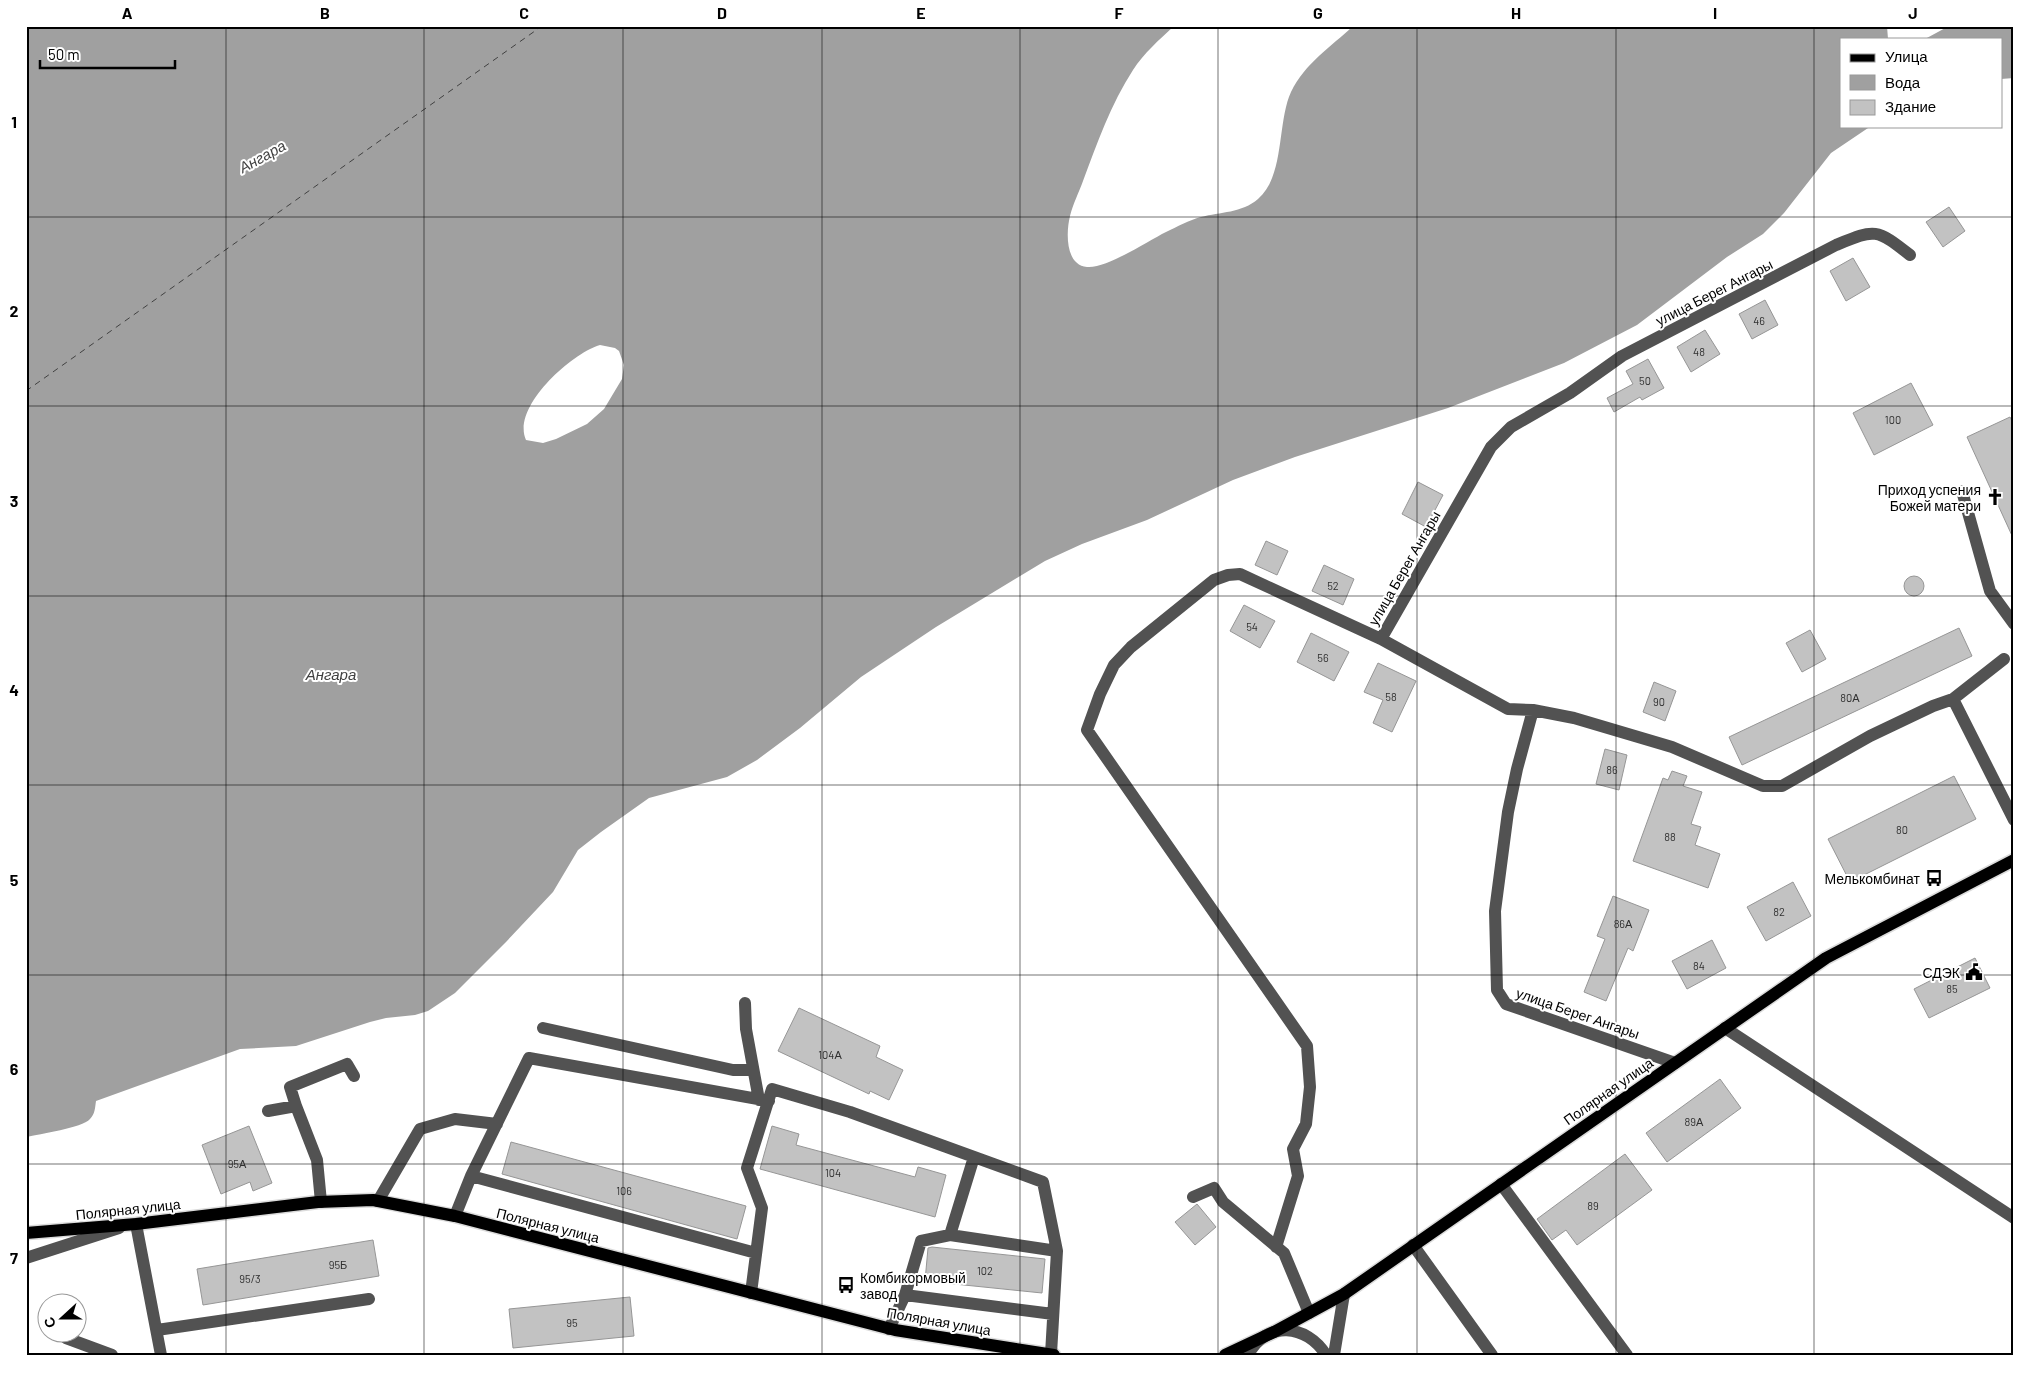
<svg xmlns="http://www.w3.org/2000/svg" width="2040" height="1381" viewBox="0 0 2040 1381" font-family="Barlow,sans-serif">
<style>
.water{fill:#a0a0a0;fill-rule:evenodd}
.lines{fill:none;stroke-linecap:round;stroke-linejoin:round}
.ferry{stroke:#414141;stroke-width:1;stroke-dasharray:6 5;stroke-linecap:butt}
.building{fill:#c2c2c2;stroke:#969696}
.major-casing{stroke:#dbdbdb;stroke-width:15}
.minor{stroke:#525252;stroke-width:12}
.major{stroke:#000;stroke-width:12}
.grid{fill:none;stroke:#000;stroke-width:1;stroke-opacity:0.55}
.labels{text-anchor:middle;dominant-baseline:central;stroke-width:4;stroke-linejoin:round;paint-order:stroke}
.number-label{font-size:11px;fill:#303030}
.street-label{font-size:14px;fill:#000;stroke:#fff}
.poi-label{font-size:14px;fill:#000;stroke:#fff;text-anchor:end}
.water-label{font-size:15px;font-style:italic;fill:#414141;stroke:#fff}
.neatline{fill:none;stroke:#000;stroke-width:2}
.grid-label{font-size:16px;text-anchor:middle;font-weight:bold;fill:#000}
</style>
<rect width="100%" height="100%" fill="#fff"/>
<path class="water" d="M26,26H1174C1159,40 1144,53 1133,70C1111,104 1097,143 1083,181C1079,192 1073,204 1070,216C1066,232 1065,265 1087,267C1106,269 1148,241 1166,232C1177,227 1189,220 1201,217C1220,212 1242,213 1258,199C1285,176 1277,122 1291,92C1305,63 1331,47 1353,26H1887L1888,39H1841V126H1871L1831,153L1784,213L1763,234L1727,257L1637,325L1564,363L1448,408L1295,457L1233,480L1147,520L1082,544L1045,561L936,627L861,677L800,728L757,760L727,777L649,798L601,832L578,850L553,892L506,942L455,993L428,1011L415,1015L386,1018L370,1022L296,1046L240,1049L96,1101C95,1108 95,1114 90,1119C82,1128 40,1134 26,1137ZM600,345L615,348L619,351L624,365L622,379L604,409L587,424L556,439L543,443L526,440C511,407 572,353 600,345Z
M1949,26H2014V78L2001,79V39H1925Z"/>
<g class="lines">
<path class="ferry" d="M26,391L542,26"/>
</g>
<path class="building" d="M1949,207L1965,231L1943,247L1926,222Z
M1853,258L1870,287L1846,301L1830,271Z
M1765,300L1778,325L1752,339L1739,314Z
M1705,330L1720,354L1691,372L1677,347Z
M1648,359L1664,388L1642,400L1640,397L1614,412L1607,398L1633,384L1626,371Z
M1911,383L1933,425L1874,455L1853,413Z
M2010,417L2014,425V540L1967,437Z
M1418,482L1443,495L1426,527L1402,514Z
M1266,541L1288,551L1277,575L1255,565Z
M1324,565L1354,579L1343,605L1312,591Z
M1904 586a10 10 0 1 1 20 0a10 10 0 1 1-20 0Z
M1244,605L1275,621L1260,648L1230,631Z
M1959,628L1972,656L1742,765L1729,737Z
M1810,630L1826,659L1802,672L1786,643Z
M1311,633L1349,652L1334,681L1297,662Z
M1378,663L1416,681L1392,732L1373,723L1383,700L1364,692Z
M1654,682L1676,691L1665,721L1643,712Z
M1605,749L1627,755L1619,790L1596,784Z
M1672,771L1687,776L1683,786L1702,792L1691,824L1701,827L1695,845L1720,854L1708,888L1633,861L1663,778L1668,780Z
M1954,776L1976,819L1850,882L1828,839Z
M1793,882L1811,916L1766,941L1747,907Z
M1613,896L1649,910L1633,951L1628,948L1606,1001L1584,992L1605,939L1597,936Z
M1712,940L1726,968L1687,989L1672,961Z
M1975,958L1990,988L1929,1018L1914,989Z
M799,1008L880,1046L876,1057L903,1070L889,1100L870,1091L869,1094L778,1051Z
M1720,1079L1741,1108L1667,1162L1646,1133Z
M249,1126L272,1183L253,1191L250,1182L221,1194L202,1145Z
M772,1126L799,1134L796,1145L915,1177L918,1167L946,1175L935,1217L760,1169Z
M511,1142L746,1206L737,1239L502,1174Z
M1625,1154L1652,1190L1577,1245L1566,1230L1552,1240L1537,1219Z
M1197,1204L1216,1227L1195,1245L1175,1222Z
M373,1240L379,1276L203,1305L197,1269Z
M932,1247L1045,1259L1042,1293L925,1281L928,1248Z
M630,1297L634,1336L513,1348L509,1309Z"/>
<g class="lines">
<g class="major-casing">
<path id="major" d="M26,1233L136,1224L318,1202L373,1200L455,1216L895,1330L1054,1355
M1225,1355L1274,1332L1344,1294L1826,958L2014,860"/>
</g>
<path class="minor" d="M1962,491L1990,591L2014,624
M2004,659L1953,699L2014,820
M1533,710L1574,718L1672,747L1763,786H1782L1870,736L1933,706L1953,699
M745,1003L746,1029L759,1100
M543,1028L733,1070H753
M1725,1028L2014,1218
M1675,1063L1506,1004L1497,990L1495,911L1508,812L1517,769L1533,710L1508,709L1381,639L1491,447L1511,427L1570,393L1622,356L1836,245C1875,229 1876,228 1910,255
M296,1106L290,1087L347,1064L354,1076
M268,1111L296,1106L317,1160L321,1202
M471,1176L756,1253
M1501,1184L1627,1355
M1193,1197L1214,1188L1223,1202L1284,1253L1309,1313
M378,1201L420,1129L455,1119L497,1124
M455,1216L471,1176L529,1058L769,1101
M136,1224L161,1355
M950,1235L1057,1251
M1413,1245L1492,1355
M1276,1247L1298,1176L1293,1149L1306,1124L1310,1087L1307,1046L1087,730L1100,694L1114,665L1131,647L1214,580L1228,575L1240,574L1381,639
M26,1258L119,1228
M751,1293L762,1208L747,1168L772,1089L850,1112L1043,1182L1057,1251L1051,1354
M905,1295L921,1241L950,1235L974,1157
M889,1329L905,1295L1053,1314
M157,1330L369,1299
M66,1338L112,1355
M1248,1355C1266,1320 1307,1324 1326,1355
M1334,1355L1344,1294"/>
<use href="#major" class="major"/>
</g>
<path class="grid" d="M226,26V1355M424,26V1355M623,26V1355M822,26V1355M1020,26V1355M1218,26V1355M1417,26V1355M1616,26V1355M1814,26V1355M26,217H2014M26,406H2014M26,596H2014M26,785H2014M26,975H2014M26,1164H2014"/>
<defs>
<g id="church-bare" transform="scale(1.35)"><path d="M-1.2-6h2.4v3.5h3.3v2.4h-3.3V6h-2.4V-.1h-3.3v-2.4h3.3Z" fill="#000" stroke="#fff" stroke-width="2.5" paint-order="stroke"/></g>
<g id="bus-bare" transform="scale(1.35)"><path d="M-5-6H5V4H4V6H2V4H-2V6H-4V4H-5ZM-3.5-4V0h7V-4ZM-3.5 1.2v1.5H-2V1.2ZM2 1.2v1.5H3.5V1.2Z" fill="#000" stroke="#fff" stroke-width="2.5" paint-order="stroke"/></g>
<g id="civic-bare" transform="scale(1.35)"><path d="M-.6-6.5H3V-4.5H.6V-3L4-1V1h2V6H-6V1h2V-1L-.6-3ZM-1.2 2.5V6h2.4V2.5Z" fill="#000" stroke="#fff" stroke-width="2.5" paint-order="stroke"/></g>
</defs>
<g fill-rule="evenodd">
<use href="#church-bare" x="1995" y="497"/>
<use href="#bus-bare" x="1934" y="878"/>
<use href="#civic-bare" x="1974" y="972"/>
<use href="#bus-bare" x="846" y="1285"/>
</g>
<g class="labels">
<g class="number-label">
<text x="1759" y="320">46</text>
<text x="1699" y="351">48</text>
<text x="1645" y="380">50</text>
<text x="1893" y="419">100</text>
<text x="1333" y="585">52</text>
<text x="1252" y="626">54</text>
<text x="1323" y="657">56</text>
<text x="1391" y="696">58</text>
<text x="1850" y="697">80А</text>
<text x="1659" y="701">90</text>
<text x="1612" y="769">86</text>
<text x="1902" y="829">80</text>
<text x="1670" y="836">88</text>
<text x="1779" y="911">82</text>
<text x="1623" y="923">86А</text>
<text x="1699" y="965">84</text>
<text x="1952" y="988">85</text>
<text x="830" y="1054">104А</text>
<text x="1694" y="1121">89А</text>
<text x="237" y="1163">95А</text>
<text x="833" y="1172">104</text>
<text x="624" y="1190">106</text>
<text x="1593" y="1205">89</text>
<text x="338" y="1264">95Б</text>
<text x="985" y="1270">102</text>
<text x="250" y="1278">95/3</text>
<text x="572" y="1322">95</text>
</g>
<g class="street-label">
<text transform="translate(1714 292) rotate(-27)">улица Берег Ангары</text>
<text transform="translate(1404 568) rotate(-60)">улица Берег Ангары</text>
<text transform="translate(1578 1013) rotate(19)">улица Берег Ангары</text>
<text transform="translate(1608 1091) rotate(-35)">Полярная улица</text>
<text transform="translate(128 1209) rotate(-6)">Полярная улица</text>
<text transform="translate(548 1225) rotate(14)">Полярная улица</text>
<text transform="translate(939 1321) rotate(10)">Полярная улица</text>
</g>
<g class="poi-label">
<text x="1981" y="489">Приход успения<tspan x="1981" dy="16">Божей матери</tspan></text>
<text x="1920" y="878">Мелькомбинат</text>
<text x="1960" y="972">СДЭК</text>
<text x="860" y="1277" text-anchor="start">Комбикормовый<tspan x="860" dy="16">завод</tspan></text>
</g>
<g class="water-label">
<text transform="translate(262 156) rotate(-29)">Ангара</text>
<text x="331" y="674">Ангара</text>
</g>
</g>
<rect width="2040" height="1381" fill="none" stroke="#ffffff" stroke-width="55"/>
<rect x="1840" y="38" width="162" height="90" fill="#ffffff" stroke="#999999"/>
<rect x="1850" y="54" width="25" height="8" fill="#000000" stroke="#999999"/>
<text x="1885" y="62" font-size="15" fill="#000000">Улица</text>
<rect x="1850" y="75" width="25" height="15" fill="#a0a0a0" stroke="#999999"/>
<text x="1885" y="88" font-size="15" fill="#000000">Вода</text>
<rect x="1850" y="100" width="25" height="15" fill="#c2c2c2" stroke="#999999"/>
<text x="1885" y="112" font-size="15" fill="#000000">Здание</text>
<g transform="translate(62 1318) rotate(249)"><circle r="24" fill="#ffffff" stroke="#999999"/>
<path d="M0-4L9 19L0 12L-9 19Z" fill="#000000"/>
<text y="-8" font-size="14" font-weight="bold" text-anchor="middle" fill="#000000">С</text>
</g>
<path d="M40 60v8h135v-8" fill="none" stroke="#000000" stroke-width="2.5"/>
<text x="48" y="60" font-size="15" fill="#000000" stroke="#ffffff" stroke-width="4" paint-order="stroke">50 m</text>
<rect x="28" y="28" width="1984" height="1326" class="neatline"/>
<g class="grid-label">
<text x="127" y="19">A</text>
<text x="325" y="19">B</text>
<text x="524" y="19">C</text>
<text x="722" y="19">D</text>
<text x="921" y="19">E</text>
<text x="1119" y="19">F</text>
<text x="1318" y="19">G</text>
<text x="1516" y="19">H</text>
<text x="1715" y="19">I</text>
<text x="1913" y="19">J</text>
<text x="14" y="128">1</text>
<text x="14" y="317">2</text>
<text x="14" y="507">3</text>
<text x="14" y="696">4</text>
<text x="14" y="886">5</text>
<text x="14" y="1075">6</text>
<text x="14" y="1264">7</text>
</g>
</svg>
